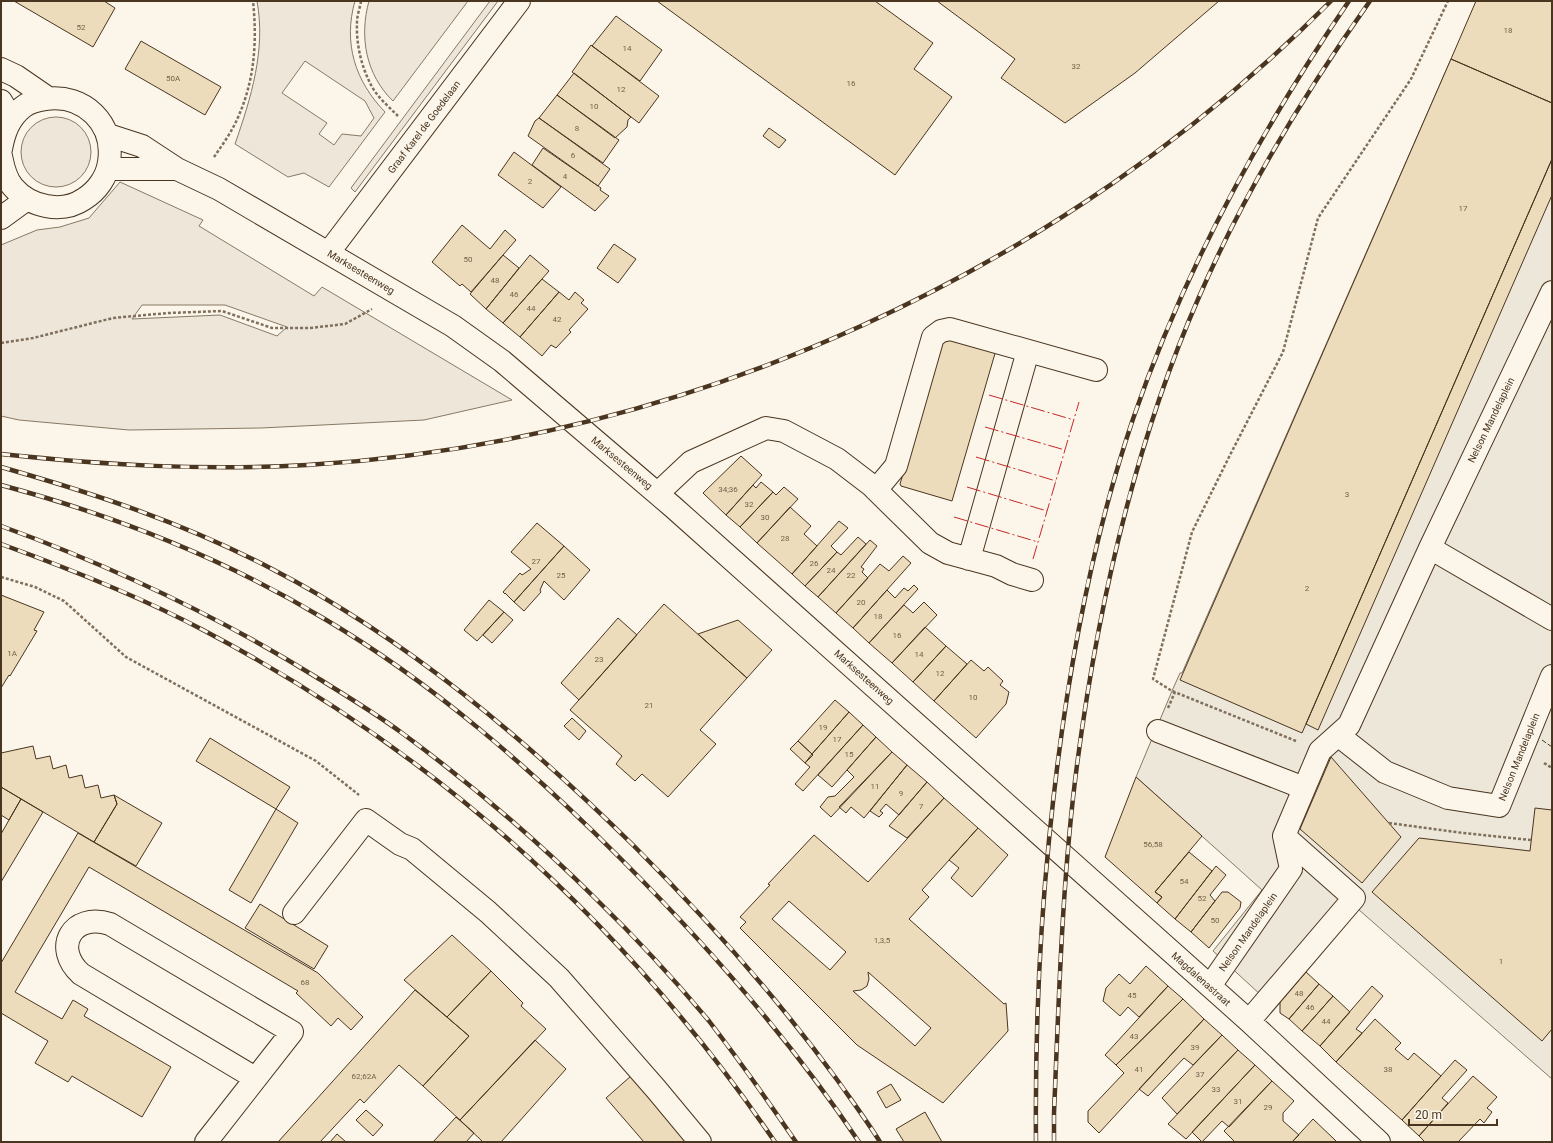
<svg xmlns="http://www.w3.org/2000/svg" width="1553" height="1143" viewBox="0 0 1553 1143" font-family="Roboto,sans-serif">
<style>
.green{fill:#ede6d9;stroke:#887966;fill-rule:evenodd}
.parking{fill:#ede7d9;stroke:#887966}
.building{fill:#ecdcbc;stroke:#4a3520;fill-rule:evenodd}
.lines{fill:none;stroke-linecap:round;stroke-linejoin:round}
.minor-casing{stroke:#4a3520;stroke-width:24}
.path{stroke:#7f6f5c;stroke-width:2.5;stroke-dasharray:3 2;stroke-linecap:butt}
.minor{stroke:#fbf6e9;stroke-width:22}
.rail-casing{stroke:#4a3520;stroke-width:4.5}
.rail{stroke:#fbf6e9;stroke-width:3;stroke-dasharray:9;stroke-linecap:butt}
.fence{stroke:#4a3520;stroke-width:1;stroke-dasharray:5 2;stroke-linecap:butt}
.power{stroke:#c62828;stroke-width:1;stroke-dasharray:14 3 2 3;stroke-linecap:butt}
.labels{text-anchor:middle;dominant-baseline:central;stroke-width:3;stroke-linejoin:round;paint-order:stroke}
.number-label{font-size:8px;fill:#725f47}
.street-label{font-size:10px;fill:#4a3520;stroke:#fbf6e9}
</style>
<rect width="100%" height="100%" fill="#fbf6e9"/>
<path class="green" d="M257,1H355C343,43 355,81 385,112L329,187L304,173L288,177L235,144C251,98 266,50 257,1ZM305,61L365,101L374,118L361,136L342,134L334,145L319,134L327,123L282,93Z
M369,1H468L393,101C366,75 359,37 369,1Z
M490,1H498L355,192L351,188Z
M21 152a35 35 0 1 1 70 0a35 35 0 1 1-70 0Z
M120,182L203,220L199,226L314,296L322,287L512,400L424,420L261,428L129,430L19,420L1,416V245L37,230L60,227L89,218ZM142,305H225L287,327L277,336L220,315L132,319Z"/>
<path class="parking" d="M1552,1V1079L1358,909L1275,1008L1213,951L1262,890L1136,777L1172,691L1180,673H1182L1451,59Z"/>
<path class="building" d="M14,1H104L115,8L93,47Z
M657,1H875L933,43L914,69L952,97L895,175Z
M937,1H1219L1135,73L1065,123L1001,78L1015,59Z
M1476,1H1552V103L1451,59Z
M616,16L662,50L640,81L592,46Z
M141,41L221,87L205,115L125,69Z
M591,45L659,96L639,123L572,72Z
M1451,59L1552,103V159L1302,733L1180,680Z
M574,73L631,117L628,120L627,127L615,138L557,95Z
M557,95L619,140L603,163L539,118Z
M539,118L610,169L598,186L528,136L535,121Z
M769,128L786,140L779,148L763,136Z
M543,148L601,188L600,190L609,196L595,211L532,165Z
M514,152L561,187L543,208L498,175Z
M1552,159V195L1318,730L1306,724Z
M462,225L490,249L505,230L516,240L471,292L462,284L460,286L432,262Z
M614,244L636,259L618,283L597,268Z
M503,255L519,268L486,309L470,294Z
M530,255L549,271L503,323L486,309Z
M542,279L559,292L520,337L503,323Z
M559,292L569,300L575,292L584,300L581,303L588,309L569,330L571,332L556,348L551,345L542,356L520,337Z
M945,335L996,350L952,501L901,486L900,484Z
M741,456L762,475L726,515L703,493Z
M761,482L773,492L740,527L726,515L753,485L756,488Z
M784,487L798,499L757,543L740,527L773,492L776,495Z
M790,507L811,526L804,534L817,546L792,574L757,543Z
M839,521L848,528L831,546L837,552L805,586L792,574Z
M537,523L564,546L514,602L505,593V594L503,592L520,573L522,575L531,569L511,552Z
M858,537L866,544L818,597L805,586L837,552L841,555Z
M870,540L877,546L861,567L864,569L862,572L868,578L836,613L818,597Z
M564,546L590,570L564,600L544,581L540,590L541,592L524,611L514,602Z
M903,556L911,563L853,628L836,613L880,564L889,571Z
M914,585L918,589L869,643L853,628L887,590L895,598L904,588L908,591Z
M1,595L44,612L34,630L37,631L10,676L9,675L1,688Z
M489,600L504,612L477,641L464,630Z
M924,602L937,615L892,663L869,643L904,605L913,613Z
M664,604L747,678L700,730L716,744L668,797L642,774L635,781L616,764L622,756L570,710Z
M504,612L513,620L492,643L483,635Z
M618,618L637,635L579,700L561,683Z
M738,620L772,650L747,678L698,634Z
M925,627L946,646L913,682L892,663Z
M946,646L967,664L934,701L913,682Z
M971,660L984,671L988,667L1003,681L1000,685L1009,692L1006,704L976,738L934,701Z
M835,700L849,712L812,754L798,741Z
M849,712L863,725L803,791L795,784L810,767L805,763L813,755L812,754Z
M572,718L586,731L579,740L564,726Z
M863,725L876,737L832,787L818,775Z
M876,737L892,752L831,817L820,807L828,797L835,796L854,777L847,770Z
M210,738L290,787L276,809L196,761Z
M798,741L812,754L805,763L790,749Z
M33,746L36,759L50,756L53,769L66,765L69,778L82,775L85,788L98,785L101,798L114,795L117,804L94,842L1,787V753Z
M892,752L907,765L864,818L851,807L846,813L839,807Z
M1331,757L1401,837L1362,883L1300,829Z
M907,765L927,782L899,815L886,804L880,811L883,813L879,817L870,811Z
M1136,777L1202,836L1155,892L1162,897L1157,903L1105,857Z
M927,782L944,798L907,838L889,826Z
M1,787L21,799L9,820L1,815Z
M114,795L162,823L136,866L94,842L117,804Z
M944,798L978,828L922,890L929,897L909,919L1004,1004L1006,1003L1008,1031L943,1103L857,1045L740,928L746,922L740,917L770,885L768,884L814,835L868,882ZM789,901L846,952L830,970L772,919ZM868,972L931,1028L915,1046L853,991L861,990L867,986L869,979Z
M21,799L43,812L1,882V834Z
M1535,808L1552,810V1029L1542,1041L1372,892L1419,838L1530,851Z
M276,809L298,823L251,903L229,890Z
M978,828L1008,855L972,897L951,878L959,868L949,860Z
M78,833L318,973L363,1017L351,1030L338,1018L331,1026L296,993L298,991L89,867L15,992L62,1019L73,1000L88,1009L84,1016L171,1067L142,1117L72,1076L68,1082L35,1063L48,1041L1,1013V963Z
M1189,852L1212,871L1175,919L1157,903L1162,897L1155,892Z
M1216,866L1226,875L1210,895L1215,901L1191,932L1175,919Z
M1222,892H1228L1241,902L1240,908L1209,948L1191,932Z
M260,904L328,946L314,969L245,928Z
M452,935L491,971L447,1017L404,980Z
M1146,966L1168,986L1139,1017L1128,1007L1120,1016L1103,1001L1106,988L1119,974L1130,984Z
M491,971L523,1003L521,1006L546,1029L460,1120L423,1086L469,1036L447,1017Z
M1306,972L1319,984L1289,1019L1280,1013V1002Z
M1319,984L1333,996L1302,1031L1289,1019Z
M1168,986L1183,999L1116,1065L1105,1055Z
M1372,986L1383,996L1356,1029L1362,1033L1336,1062L1320,1046Z
M415,990L469,1036L423,1086L399,1065L364,1103L360,1099L320,1142H278Z
M1333,996L1350,1012L1320,1046L1302,1031Z
M1183,999L1204,1019L1099,1133L1088,1122V1111L1124,1073L1116,1065Z
M1204,1019L1222,1035L1193,1065L1184,1058L1148,1096L1139,1089Z
M1375,1019L1401,1043L1395,1049L1408,1060L1414,1053L1441,1076L1402,1120L1336,1062Z
M1222,1035L1238,1050L1177,1114L1162,1098Z
M535,1040L566,1069L501,1142H483L460,1120Z
M1238,1050L1255,1065L1186,1139L1168,1124Z
M1455,1060L1467,1070L1442,1098L1448,1103L1419,1136L1402,1120Z
M1255,1065L1272,1081L1229,1127L1222,1121L1202,1142L1192,1132Z
M631,1076L688,1142H644L606,1098Z
M1473,1076L1497,1097L1487,1108L1492,1112L1484,1123L1480,1119L1458,1142H1425L1419,1136Z
M1272,1081L1294,1101L1283,1113V1121L1299,1135L1292,1142H1235L1224,1131Z
M891,1084L901,1100L886,1108L877,1092Z
M366,1110L383,1125L373,1136L356,1120Z
M925,1112L942,1142H904L896,1129Z
M456,1117L474,1133L466,1142H433Z
M1313,1119L1335,1140L1337,1142H1292Z
M337,1134L346,1142H330Z"/>
<g class="lines">
<g class="minor-casing">
<path id="minor" d="M1,69L16,76L48,98
M1,101L12,119
M108,135L142,146L177,169L219,189L453,326L502,361L673,507L1249,1021L1379,1142
M1,149C4,133 9,118 23,107C28,103 38,100 45,99C84,93 115,124 109,162C107,177 97,191 84,199C62,214 30,207 13,187C5,178 3,166 1,156
M108,169H177
M1,218L27,199
M329,252L519,1
M876,490L896,466L933,337L941,331L950,329L1096,370
M658,493L691,462L766,428L784,431L837,459L871,485L930,543L948,553L996,566L1012,574L1032,580
M1430,548L1552,619
M969,559L1028,351
M1158,731L1304,788
M1338,735L1385,772L1448,798L1499,806L1552,676
M294,913L366,820L400,844L412,849L488,912L559,978L656,1089L700,1142
M1210,986L1291,869L1284,836L1320,751L1349,725L1430,548L1552,292
M1249,1021L1354,898L1284,836
M206,1142L292,1032L110,924C72,912 52,948 81,974L255,1078"/>
</g>
<path class="path" d="M361,1C360,8 357,15 357,22C356,43 361,65 370,83C376,96 388,106 398,116
M214,157C223,144 233,130 239,115C255,78 257,40 253,1
M1,343L33,338L113,318L168,313L222,311L272,328H310L345,324L372,309
M1,577L35,587L64,601L126,657L316,761L359,795
M1168,708L1175,692
M1296,741L1172,691L1153,679L1192,532L1229,457L1283,352L1318,218L1411,79L1448,1
M1544,763L1552,768
M1389,823L1463,833L1531,840"/>
<use href="#minor" class="minor"/>
<g class="rail-casing">
<path id="rail" d="M1,454C105,465 203,471 307,465C689,442 1061,272 1331,1
M1,467C96,494 184,523 272,569C407,639 525,739 633,845C707,919 776,996 838,1081C852,1101 867,1121 880,1142
M1,485C113,515 223,558 323,618C433,683 530,768 620,858C707,945 790,1039 859,1142
M1,526C111,566 216,615 316,677C345,695 375,713 402,733C471,784 536,839 597,900C636,938 674,979 709,1021C739,1060 768,1101 796,1142
M1,544C70,569 139,596 203,630C437,753 626,924 775,1142
M1036,1142C1035,1041 1039,940 1049,840C1063,697 1087,555 1133,419C1184,270 1260,131 1349,1
M1054,1142V1113C1059,997 1062,880 1077,765C1098,605 1134,445 1199,297C1244,193 1304,94 1370,1"/>
</g>
<use href="#rail" class="rail"/>
<path class="fence" d="M1542,740L1552,747"/>
<path class="power" d="M989,395L1074,420
M985,427L1065,450
M976,457L1056,481
M967,487L1047,511
M954,517L1038,542
M1033,559L1079,402"/>
</g>
<g class="labels">
<g class="number-label">
<text x="81" y="27">52</text>
<text x="1508" y="30">18</text>
<text x="627" y="48">14</text>
<text x="1076" y="66">32</text>
<text x="173" y="78">50A</text>
<text x="851" y="83">16</text>
<text x="621" y="89">12</text>
<text x="594" y="106">10</text>
<text x="577" y="128">8</text>
<text x="573" y="155">6</text>
<text x="565" y="176">4</text>
<text x="530" y="181">2</text>
<text x="1463" y="208">17</text>
<text x="468" y="259">50</text>
<text x="495" y="280">48</text>
<text x="514" y="294">46</text>
<text x="531" y="308">44</text>
<text x="557" y="319">42</text>
<text x="728" y="489">34;36</text>
<text x="1347" y="494">3</text>
<text x="749" y="504">32</text>
<text x="765" y="517">30</text>
<text x="785" y="538">28</text>
<text x="536" y="561">27</text>
<text x="814" y="563">26</text>
<text x="831" y="570">24</text>
<text x="561" y="575">25</text>
<text x="851" y="575">22</text>
<text x="1307" y="588">2</text>
<text x="861" y="602">20</text>
<text x="878" y="616">18</text>
<text x="897" y="635">16</text>
<text x="12" y="653">1A</text>
<text x="919" y="654">14</text>
<text x="599" y="659">23</text>
<text x="940" y="673">12</text>
<text x="973" y="697">10</text>
<text x="649" y="705">21</text>
<text x="823" y="727">19</text>
<text x="837" y="739">17</text>
<text x="849" y="754">15</text>
<text x="875" y="786">11</text>
<text x="901" y="793">9</text>
<text x="921" y="806">7</text>
<text x="1153" y="844">56,58</text>
<text x="1184" y="881">54</text>
<text x="1202" y="898">52</text>
<text x="1215" y="920">50</text>
<text x="882" y="940">1,3,5</text>
<text x="1501" y="961">1</text>
<text x="305" y="982">68</text>
<text x="1299" y="993">48</text>
<text x="1132" y="995">45</text>
<text x="1310" y="1007">46</text>
<text x="1326" y="1021">44</text>
<text x="1134" y="1036">43</text>
<text x="1195" y="1047">39</text>
<text x="1139" y="1069">41</text>
<text x="1388" y="1069">38</text>
<text x="1200" y="1074">37</text>
<text x="364" y="1076">62;62A</text>
<text x="1216" y="1089">33</text>
<text x="1238" y="1101">31</text>
<text x="1268" y="1107">29</text>
</g>
<g class="street-label">
<text transform="translate(424 127) rotate(-53)">Graaf Karel de Goedelaan</text>
<text transform="translate(361 272) rotate(31)">Marksesteenweg</text>
<text transform="translate(1491 420) rotate(-64)">Nelson Mandelaplein</text>
<text transform="translate(622 463) rotate(40)">Marksesteenweg</text>
<text transform="translate(864 677) rotate(42)">Marksesteenweg</text>
<text transform="translate(1519 757) rotate(-68)">Nelson Mandelaplein</text>
<text transform="translate(1248 932) rotate(-55)">Nelson Mandelaplein</text>
<text transform="translate(1201 979) rotate(42)">Magdalenastraat</text>
</g>
</g>
<rect width="1553" height="1143" fill="none" stroke="#4a3520" stroke-width="4"/>
<path d="M1409 1119v6h88v-6" fill="none" stroke="#4a3520" stroke-width="2"/>
<text x="1415" y="1119" font-size="12" fill="#4a3520" stroke="#fbf6e9" stroke-width="3" paint-order="stroke">20 m</text>
</svg>
